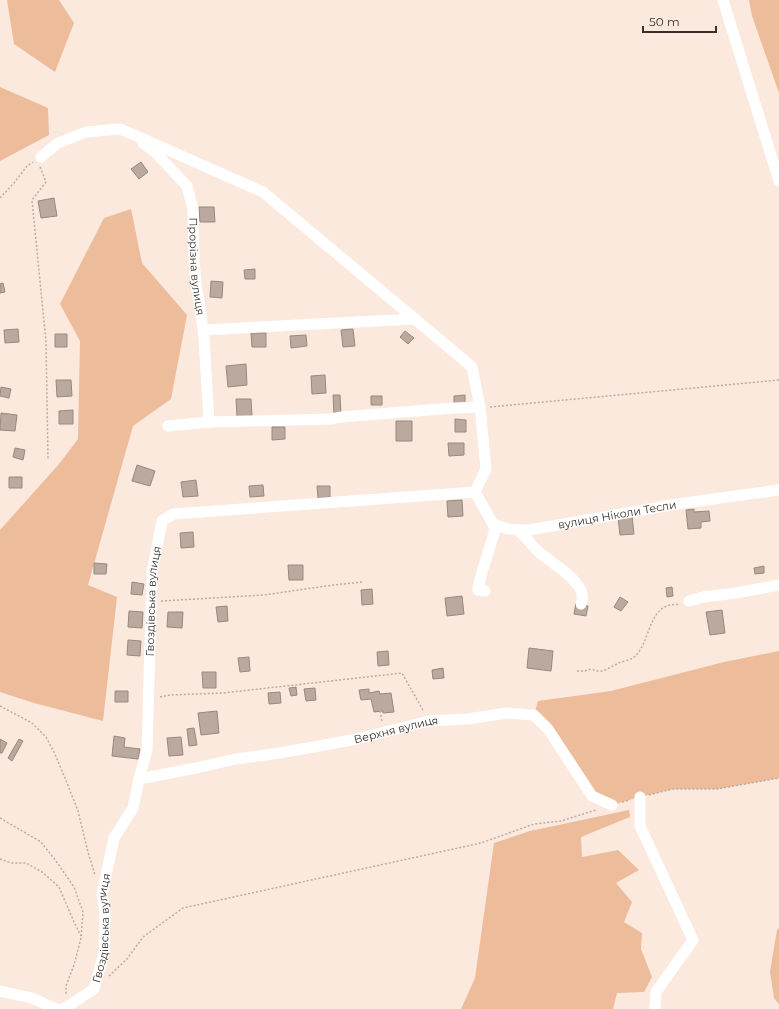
<svg xmlns="http://www.w3.org/2000/svg" width="779" height="1009" viewBox="0 0 779 1009" font-family="Montserrat,sans-serif">
<style>
.green{fill:#edbc9b}
.building{fill:#baa99e;stroke:#98887e}
.lines{fill:none;stroke-linecap:round;stroke-linejoin:round}
.path{stroke:#baaca3;stroke-width:1.5;stroke-dasharray:2 2;stroke-linecap:butt}
.street{stroke:#fff;stroke-width:11}
.labels{text-anchor:middle;dominant-baseline:central;stroke-width:3;stroke-linejoin:round;paint-order:stroke}
.street-label{font-size:11px;fill:#37302c;stroke:#fbe9de}
</style>
<rect width="100%" height="100%" fill="#fbe9de"/>
<path class="green" d="M7,0H59L74,23L55,72L14,44Z
M749,0H779V93L752,16Z
M0,87L48,108L49,135L0,161Z
M131,209L142,263L187,315L171,399L133,426L88,585L117,597L103,721L34,703L0,692V530L59,464L78,439L80,341L60,304L104,218Z
M779,651V778L717,789H673L640,797L612,805L592,796L534,715L538,701L611,691L724,662Z
M629,810L630,817L581,837L582,857L618,850L639,870L616,883L632,902L624,922L642,933L641,949L652,977L644,992L617,993L613,1009H461L475,978L494,843L530,831Z
M779,928V1004L774,998L770,972L777,930Z"/>
<path class="building" d="M141,162L148,172L139,179L131,169Z
M54,198L57,216L41,218L38,201Z
M199,207H214L215,222H200Z
M255,269V279H245L244,270Z
M211,281L223,282L222,298L210,297Z
M3,283L5,292L0,293V284Z
M18,329L19,342L5,343L4,330Z
M353,329L355,346L343,347L341,330Z
M405,331L414,338L408,344L400,337Z
M251,333H266V347H252Z
M55,334H67V347H55Z
M306,335L307,346L291,348L290,336Z
M246,364L247,385L228,387L226,366Z
M325,375L326,393L312,394L311,376Z
M56,380H71L72,396L57,397Z
M1,387L11,389L9,398L0,396Z
M333,395H340L341,415H334Z
M465,395V404L454,405V396Z
M371,396H382V405H371Z
M236,399H251L252,416L237,417Z
M73,410V424H59V411Z
M1,413L17,415L15,431L0,430Z
M455,419L466,420V432H455Z
M396,421H412V441H396Z
M272,427H285V439L272,440Z
M448,443H464V455L449,456Z
M15,448L25,450L23,460L13,457Z
M137,465L155,471L150,486L132,481Z
M9,477H22V488H9Z
M196,480L198,496L183,497L181,482Z
M263,485L264,496L250,497L249,486Z
M317,486H330V497L318,498Z
M462,500L463,516L448,517L447,501Z
M694,509V512L709,511L710,521L701,522V528L688,529L686,510Z
M632,516L634,534L620,535L618,517Z
M193,532L194,547L181,548L180,533Z
M94,563L107,564L106,574H94Z
M288,565H303V580H289Z
M764,566V573L755,574L754,568Z
M132,582L144,584L142,595L131,594Z
M672,587L673,596L667,597L666,588Z
M372,589L373,604L362,605L361,590Z
M462,596L464,614L447,616L445,598Z
M620,597L628,602L621,611L614,607Z
M576,603L588,606L586,616L574,614Z
M227,606L228,621L218,622L216,607Z
M722,610L725,633L710,635L706,612Z
M129,611L143,612L142,628L128,627Z
M168,612H183L182,628L167,627Z
M128,640L141,641L140,656L127,655Z
M529,648L553,651L551,671L527,668Z
M388,651L389,665L378,666L377,652Z
M249,657L250,671L240,672L238,658Z
M443,668L444,678L433,679L432,670Z
M202,672H216V688H203Z
M296,687L297,695L291,696L289,688Z
M315,688L316,700L306,701L304,689Z
M369,689V693L379,691L380,694L391,693L394,712L383,713V711L374,712L371,699L361,700L359,690Z
M115,691H128V702H115Z
M280,692L281,703L269,704L268,693Z
M217,711L219,733L201,735L198,713Z
M194,728L197,745L189,746L187,729Z
M114,736L125,738L124,747L140,749L138,759L112,756Z
M181,737L183,755L169,756L167,738Z
M0,739L7,743L2,753H0Z
M19,739L23,741L12,761L8,758Z"/>
<g class="lines">
<path class="path" d="M40,167L46,182L32,200L46,342L48,459
M0,198L14,183L27,166L33,162
M490,407L779,380
M161,601L264,595L333,585L363,582
M577,671H585L591,669C604,674 605,669 617,664C622,661 629,661 634,657C649,645 648,613 667,606C671,604 675,605 679,604
M160,697L170,695L223,693L402,673L424,712
M0,706L32,723L46,737L54,752L65,778L78,811L88,852L95,875
M380,711L382,722
M649,795L673,789H717L779,778
M622,802L630,800
M0,818L41,842L56,861L74,887L83,912L81,938L74,965L66,986V994
M0,859L11,863H26L42,872L59,887L74,922L81,936
M109,976L127,959L143,937L183,908L481,843L534,824L561,821L596,810"/>
<g class="street">
<path d="M723,0L779,181"/>
<path id="s1" d="M143,143L155,152L187,186L193,209L194,258L196,285L200,308L204,338L209,422"/>
<path d="M41,157L58,143L86,132L120,129L132,134L263,192L415,319"/>
<path d="M168,426L209,422L331,419L341,417L454,408L480,407"/>
<path id="s2" d="M475,492L493,524L508,529L529,530L677,504L779,490"/>
<path d="M518,530C526,537 532,546 540,553C551,562 580,580 582,594C583,597 582,601 581,604"/>
<path d="M485,591L478,590V588L482,572L495,530L493,524"/>
<path d="M689,601L703,597L736,593L779,585"/>
<path id="s3" d="M139,779L196,768L236,759L280,753L357,739L429,721L468,719L506,713L534,715L548,729L592,796L612,805"/>
<path d="M640,797V826L693,940L656,992L655,1009"/>
<path d="M0,991L32,998L56,1009"/>
<path id="s4" d="M61,1009L65,1008L94,989L104,953L105,912L102,894L114,838L133,808L139,779L147,750L152,573L162,521L173,514L475,492L486,469L480,407L472,367L415,319L203,330"/>
</g>
</g>
<g class="labels">
<g class="street-label">
<text stroke="none"><textPath href="#s1" startOffset="143">Прорізна вулиця</textPath></text>
<text stroke="none"><textPath href="#s2" startOffset="163">вулиця Ніколи Тесли</textPath></text>
<text stroke="none"><textPath href="#s4" startOffset="437">Гвоздівська вулиця</textPath></text>
<text stroke="none"><textPath href="#s3" startOffset="262">Верхня вулиця</textPath></text>
<text stroke="none"><textPath href="#s4" startOffset="101">Гвоздівська вулиця</textPath></text>
</g>
</g>
<path d="M643 26v6h73v-6" fill="none" stroke="#37302c" stroke-width="2"/>
<text x="649" y="26" font-size="12" fill="#37302c" stroke="#fbe9de" stroke-width="3" paint-order="stroke">50 m</text>
</svg>
